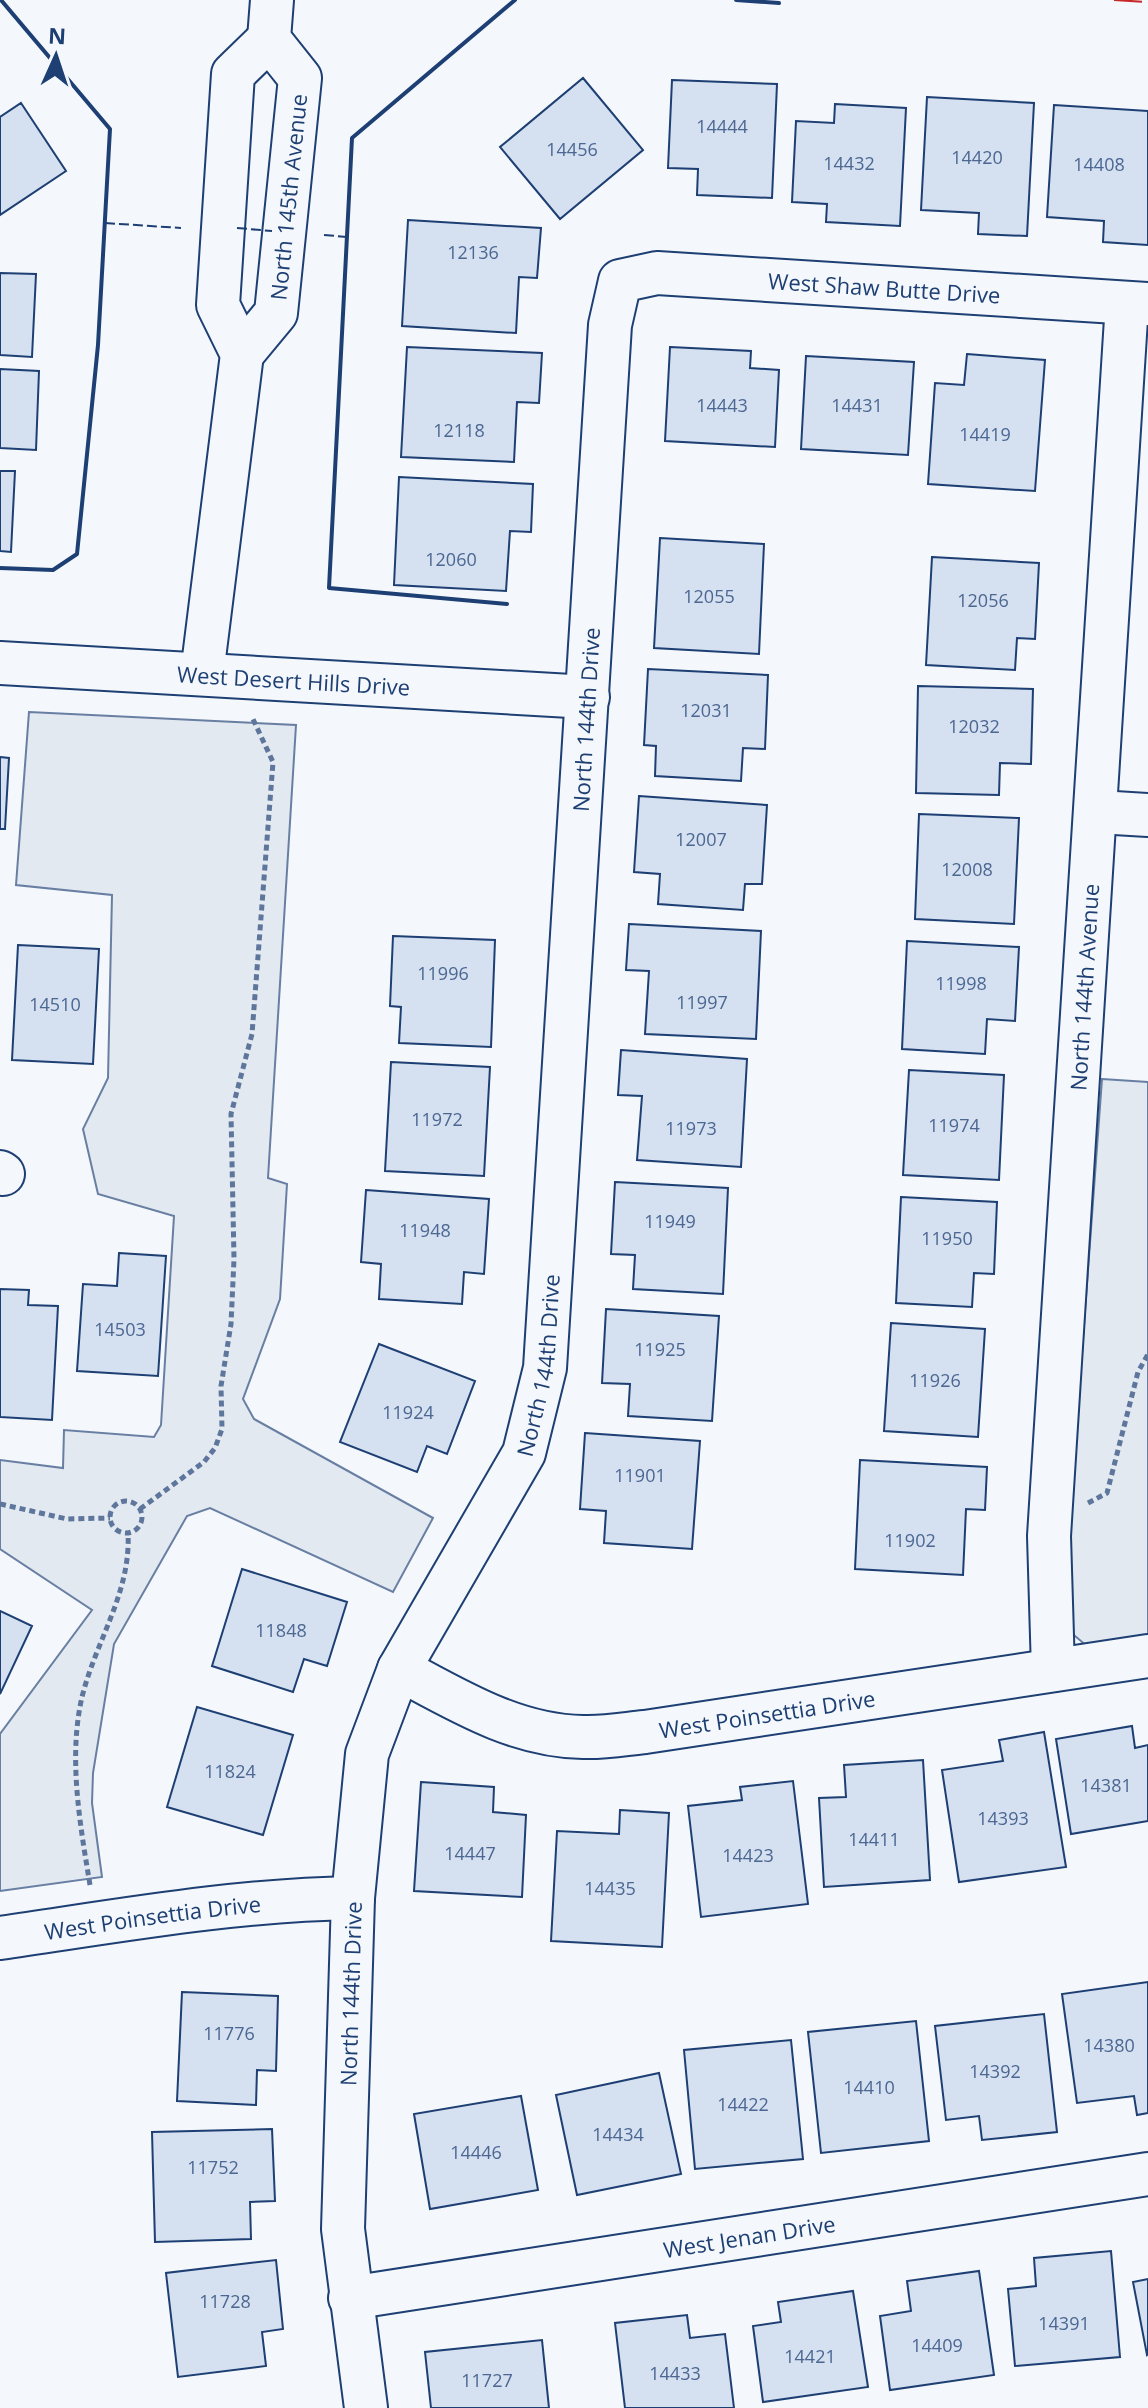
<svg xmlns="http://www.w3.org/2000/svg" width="1148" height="2408" viewBox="0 0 1148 2408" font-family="'Open Sans',sans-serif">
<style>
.green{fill:#e3e9f0;stroke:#687fa3;stroke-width:2}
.building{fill:#d5e0f0;stroke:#1d3f73;stroke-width:2}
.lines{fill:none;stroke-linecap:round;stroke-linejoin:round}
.minor-casing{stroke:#1d3f73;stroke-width:46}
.path{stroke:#5e769c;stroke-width:5;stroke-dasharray:6 4;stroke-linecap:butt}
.minor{stroke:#f4f7fb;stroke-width:42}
.fence{stroke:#1d3f73;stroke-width:2;stroke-dasharray:10 4;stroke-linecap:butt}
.wall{stroke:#1d3f73;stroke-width:4}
.power{stroke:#c62828;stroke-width:2;stroke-dasharray:28 6 4 6;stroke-linecap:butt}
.labels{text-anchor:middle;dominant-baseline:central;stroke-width:6;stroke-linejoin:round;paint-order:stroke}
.number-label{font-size:18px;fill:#4b6792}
.street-label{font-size:22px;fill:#1d3f73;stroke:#f4f7fb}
</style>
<rect width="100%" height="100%" fill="#f4f7fb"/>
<path class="green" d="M29,712L296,725L268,1178L287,1184L280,1299L243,1399L254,1419L433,1518L393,1592L210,1508L187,1516L114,1644L93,1773L92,1803L102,1877L0,1891V1734L92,1610L0,1549V1460L63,1468L64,1430L154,1437L161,1425L174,1216L98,1194L83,1129L108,1078L112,895L16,885Z
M1102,1079L1148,1082V1638L1088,1647L1062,1625Z"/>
<path class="building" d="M583,78L643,150L560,219L500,147Z
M672,80L777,84L772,198L697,195L698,169L668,168Z
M927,97L1034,103L1027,236L978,234L979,213L921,210Z
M21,103L66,171L0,215V117Z
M835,104L906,108L900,226L826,222L827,204L792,202L796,121L834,123Z
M1054,105L1148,111V245L1103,242L1104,221L1047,217Z
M408,220L541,228L537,278L519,277L516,333L402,326Z
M0,273L36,274L32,357L0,355Z
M407,347L542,353L539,403L517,402L514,462L401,457Z
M670,347L751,351L750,368L779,370L775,447L665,441Z
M967,354L1045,360L1035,491L928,484L935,383L964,385Z
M806,356L914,362L908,455L801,449Z
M0,369L39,371L36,450L0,448Z
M0,471H15L11,552L0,551Z
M399,477L533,484L531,532L510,531L506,591L394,585Z
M660,538L764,544L759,654L654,648Z
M932,557L1039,563L1035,639L1017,638L1015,670L926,665Z
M648,669L768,675L765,749L743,748L741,781L655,776L656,746L644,745Z
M918,686L1033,689L1031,764L1000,763L999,795L916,793Z
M0,757L9,758L5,829H0Z
M639,796L767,805L762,884H745L743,910L658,904L660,874L634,872Z
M919,814L1019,818L1014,924L915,919Z
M629,924L761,931L756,1039L645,1034L649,971L626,970Z
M393,936L495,940L491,1047L399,1043L401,1007L390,1006Z
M907,941L1019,947L1015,1021L987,1019L985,1054L902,1049Z
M18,945L99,949L93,1064L12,1060Z
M621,1050L747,1059L741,1167L637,1160L642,1096L618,1095Z
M391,1062L490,1067L484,1176L385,1171Z
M909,1070L1004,1075L999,1180L903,1175Z
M615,1182L728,1188L723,1294L633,1289L635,1255L611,1254Z
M366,1190L489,1199L484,1274L464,1272L462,1304L379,1299L381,1264L361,1262Z
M901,1197L997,1202L994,1274L974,1273L972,1307L896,1303Z
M119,1253L166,1256L158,1376L77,1371L83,1284L117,1286Z
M0,1289L29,1290L28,1305L58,1306L52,1420L0,1417Z
M606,1309L719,1316L712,1421L628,1416L630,1384L602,1383Z
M891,1323L985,1329L978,1437L884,1431Z
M379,1344L475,1381L447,1454L427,1446L417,1472L340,1442Z
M585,1433L700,1441L692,1549L604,1543L606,1511L580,1509Z
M860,1460L987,1467L985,1510L966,1509L963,1575L855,1569Z
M242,1569L347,1602L327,1666L304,1659L293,1692L212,1666Z
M0,1611L32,1626L0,1694Z
M197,1707L293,1735L263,1835L167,1807Z
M1132,1726L1135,1748L1148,1745V1821L1071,1834L1056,1739Z
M1044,1732L1066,1867L959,1882L942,1770L1003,1761L999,1740Z
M923,1760L930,1880L824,1887L819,1798L846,1797L844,1765Z
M793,1781L808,1904L701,1917L688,1806L742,1800L740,1787Z
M421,1782L494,1787L493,1812L526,1815L522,1897L414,1891Z
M620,1810L669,1813L662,1947L551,1941L557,1831L619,1834Z
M1148,1982V2113L1137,2115L1134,2096L1077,2103L1062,1994Z
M182,1992L278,1996L276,2071L257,2070L256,2105L177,2101Z
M1044,2014L1057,2132L982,2140L979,2116L946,2120L935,2026Z
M916,2021L929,2141L821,2153L808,2032Z
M791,2040L803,2159L695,2169L684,2050Z
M659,2073L681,2174L577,2195L556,2095Z
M521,2096L538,2190L430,2209L414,2114Z
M272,2129L275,2201L250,2202L251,2239L155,2242L152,2132Z
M1111,2251L1120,2357L1015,2366L1008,2289L1036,2286L1034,2258Z
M276,2260L283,2329L262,2332L266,2366L178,2377L166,2273Z
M979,2271L994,2375L890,2390L880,2316L911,2311L907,2281Z
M1148,2279V2354L1147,2355L1133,2282Z
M853,2291L868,2387L763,2402L753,2326L781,2322L778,2302Z
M687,2315L690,2338L725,2334L734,2408H625L615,2323Z
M542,2340L549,2408H431L425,2352Z"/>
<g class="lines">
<g class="minor-casing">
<g id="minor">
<path id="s1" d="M242,354L276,313L300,78L269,39L272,0"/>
<path id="s2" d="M0,663L588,697"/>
<path d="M202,674L242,354L218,305L233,74L269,39"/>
<path d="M1098,812L1148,815"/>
<path d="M0,1172L3,1174"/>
<path id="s3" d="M399,1669C457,1700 515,1736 583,1737C604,1738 625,1734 645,1732L1148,1656"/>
<path id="s4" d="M1053,1670L1049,1536L1127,303"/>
<path id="s5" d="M0,1938C118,1921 234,1900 353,1898"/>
<path id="s6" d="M350,2298L1148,2174"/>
<path id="s7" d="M366,2408L343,2229L353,1898L367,1754L399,1669L524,1453L545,1368L610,325L620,281L657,273L1148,304"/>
</g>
</g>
<path class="path" d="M110 1517a16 16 0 1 1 32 0a16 16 0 1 1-32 0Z
M1088,1503L1107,1493L1138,1372L1148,1354
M0,1504L67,1519L110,1518
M140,1509L204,1462L215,1448L222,1429L221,1386L231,1324L234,1259L231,1114L252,1034L273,762L252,717
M90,1885C80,1824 68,1758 82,1697C96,1640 131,1593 128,1533"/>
<use href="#minor" class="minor"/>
<path class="fence" d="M105,223L181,228
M237,228L272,231
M324,235L347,237"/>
<path class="wall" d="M736,0L779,3
M0,568L53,570L77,554L98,345L110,129L1,0
M507,604L329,588L352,138L515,0"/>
<path class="power" d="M1114,0L1148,2"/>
</g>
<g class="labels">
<g class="number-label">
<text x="722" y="126">14444</text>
<text x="572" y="149">14456</text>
<text x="977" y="157">14420</text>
<text x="849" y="163">14432</text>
<text x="1099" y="164">14408</text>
<text x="473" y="252">12136</text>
<text x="722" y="405">14443</text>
<text x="857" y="405">14431</text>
<text x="459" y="430">12118</text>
<text x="985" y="434">14419</text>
<text x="451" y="559">12060</text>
<text x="709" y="596">12055</text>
<text x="983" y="600">12056</text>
<text x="706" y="710">12031</text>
<text x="974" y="726">12032</text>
<text x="701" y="839">12007</text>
<text x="967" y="869">12008</text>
<text x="443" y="973">11996</text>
<text x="961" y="983">11998</text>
<text x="702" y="1002">11997</text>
<text x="55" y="1004">14510</text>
<text x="437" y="1119">11972</text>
<text x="954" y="1125">11974</text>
<text x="691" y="1128">11973</text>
<text x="670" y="1221">11949</text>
<text x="425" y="1230">11948</text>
<text x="947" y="1238">11950</text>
<text x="120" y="1329">14503</text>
<text x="660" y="1349">11925</text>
<text x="935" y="1380">11926</text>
<text x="408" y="1412">11924</text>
<text x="640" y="1475">11901</text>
<text x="910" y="1540">11902</text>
<text x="281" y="1630">11848</text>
<text x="230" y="1771">11824</text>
<text x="1106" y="1785">14381</text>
<text x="1003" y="1818">14393</text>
<text x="874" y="1839">14411</text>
<text x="470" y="1853">14447</text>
<text x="748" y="1855">14423</text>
<text x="610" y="1888">14435</text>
<text x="229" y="2033">11776</text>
<text x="1109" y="2045">14380</text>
<text x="995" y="2071">14392</text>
<text x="869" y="2087">14410</text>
<text x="743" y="2104">14422</text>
<text x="618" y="2134">14434</text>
<text x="476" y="2152">14446</text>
<text x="213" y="2167">11752</text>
<text x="225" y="2301">11728</text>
<text x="1064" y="2323">14391</text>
<text x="937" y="2345">14409</text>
<text x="810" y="2356">14421</text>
<text x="675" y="2373">14433</text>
<text x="487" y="2380">11727</text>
</g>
<g class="street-label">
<text stroke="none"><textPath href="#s1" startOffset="170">North 145th Avenue</textPath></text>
<text stroke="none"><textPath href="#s7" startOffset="2440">West Shaw Butte Drive</textPath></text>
<text stroke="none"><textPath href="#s2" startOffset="294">West Desert Hills Drive</textPath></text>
<text stroke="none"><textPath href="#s7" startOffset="1734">North 144th Drive</textPath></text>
<text stroke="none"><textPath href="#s4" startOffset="684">North 144th Avenue</textPath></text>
<text stroke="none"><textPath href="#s7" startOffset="1086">North 144th Drive</textPath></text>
<text stroke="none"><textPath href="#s3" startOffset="384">West Poinsettia Drive</textPath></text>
<text stroke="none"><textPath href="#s5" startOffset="154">West Poinsettia Drive</textPath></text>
<text stroke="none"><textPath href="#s7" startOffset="416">North 144th Drive</textPath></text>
<text stroke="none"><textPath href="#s6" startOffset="404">West Jenan Drive</textPath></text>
</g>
</g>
<g transform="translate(56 56) rotate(3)" stroke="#f4f7fb" stroke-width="6" paint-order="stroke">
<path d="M0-6L14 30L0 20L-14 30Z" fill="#1d3f73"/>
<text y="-12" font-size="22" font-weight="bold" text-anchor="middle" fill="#1d3f73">N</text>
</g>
</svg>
